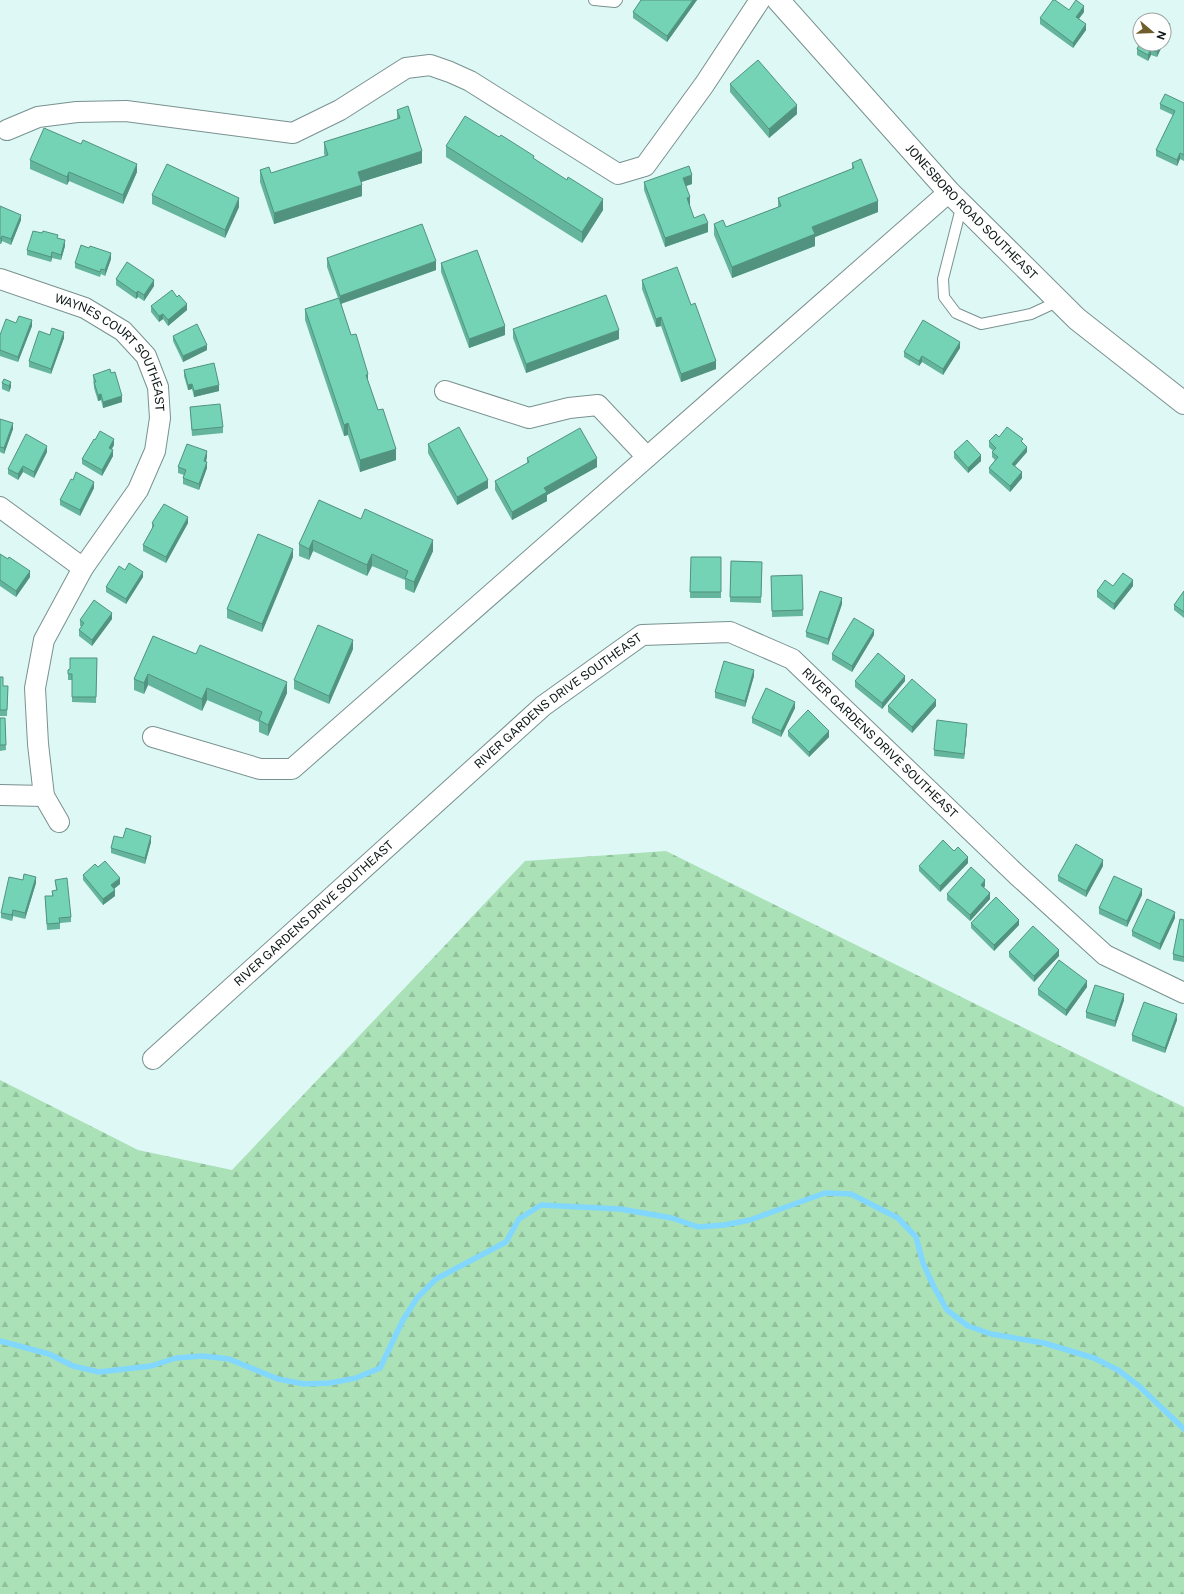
<svg xmlns="http://www.w3.org/2000/svg" width="1184" height="1594" viewBox="0 0 1184 1594" font-family="'Public Sans',sans-serif">
<style>
.forest{fill:url(#forest-firs)}
.lines{fill:none;stroke-linecap:round;stroke-linejoin:round}
.stream{stroke:#82d7ff;stroke-width:5.5}
.service-casing{stroke:#79918f;stroke-width:12}
.minor-casing{stroke:#79918f;stroke-width:22}
.secondary-casing{stroke:#79918f;stroke-width:24}
.service{stroke:#fff;stroke-width:10}
.minor{stroke:#fff;stroke-width:20}
.secondary{stroke:#fff;stroke-width:22}
.wall{fill:#64b59c}
.shaded-wall{fill:#51937f}
.building{fill:#74d2b5;stroke:#51937f}
.labels{text-anchor:middle;dominant-baseline:central;stroke-width:3;stroke-linejoin:round;paint-order:stroke}
.street-label{font-size:12px;fill:#0d1616;stroke:#fff}
</style>
<defs>
<pattern id="forest-firs" width="22" height="20" patternUnits="userSpaceOnUse"><rect width="22" height="20" fill="#aae1b7"/><path d="M5 1l3.5 6h-7zM16 11l3.5 6h-7z" fill="#91c09d"/></pattern>
</defs>
<rect width="100%" height="100%" fill="#def8f6"/>
<path class="forest" d="M666,851L1184,1107V1594H0V1080L138,1150L232,1170L525,861Z"/>
<g class="lines">
<path class="stream" d="M0,1341L49,1354L73,1366L99,1372L151,1366L176,1358L203,1356L229,1359L278,1379L304,1384L330,1383L356,1378L380,1368L403,1320L417,1298L436,1279L506,1242L519,1219L541,1205L620,1209L672,1218L698,1227L724,1225L750,1220L825,1193L851,1194L898,1218L916,1237L923,1263L934,1287L947,1310L968,1326L991,1334L1044,1343L1094,1358L1118,1370L1139,1386L1184,1429"/>
<g class="service-casing">
<path id="service" d="M594,0L615,2L617,0
M962,204L943,279L944,297L956,313L981,324L1031,314L1059,301"/>
</g>
<g class="minor-casing">
<g id="minor">
<path d="M7,130L38,117L77,112L126,111L293,133L340,110L406,68L430,65L450,72L470,81L618,174L645,166L704,85L760,0"/>
<path id="s1" d="M0,279L85,308L123,331L146,356L158,387L160,418L155,451L138,490L83,568L44,640L35,688L38,744L44,796L59,822"/>
<path d="M445,391L529,418L569,408L598,405L647,457"/>
<path d="M0,507L83,568"/>
<path d="M153,737L260,769H292L949,192"/>
<path d="M0,795L44,796"/>
<path id="s2" d="M153,1059L543,706L642,635L730,632L792,659L1017,875L1105,955L1184,993"/>
</g>
</g>
<g class="secondary-casing">
<g id="secondary">
<path id="s3" d="M778,0L949,192L1077,319L1184,403"/>
</g>
</g>
<use href="#service" class="service"/>
<use href="#minor" class="minor"/>
<use href="#secondary" class="secondary"/>
</g>
<path class="wall" d="M641,0H697L667,42L633,18V12Z
M1069,10L1084,12L1079,19L1086,30L1073,48L1040,24V18Z
M1140,44H1163L1157,57L1151,55L1148,61L1137,55V49Z
M730,84L797,114L769,138L730,92Z
M1184,103V161L1180,159L1177,166L1156,156V150L1173,115L1160,109V104Z
M397,110L422,163L361,182L362,196L274,224L260,182V170L271,173L325,156L324,154V142L397,119Z
M446,146L534,159L603,210L582,243L446,157Z
M30,160L137,172L123,204L69,181L67,185L30,169Z
M852,163L878,212L815,237V246L732,278L714,235V224L726,227L778,207V198L852,169Z
M644,182L692,184L686,186L690,206L694,218L708,232L665,247L644,190Z
M152,195L239,207L225,238L152,204Z
M0,206L21,220L11,245L2,241L1,244H0Z
M58,239L65,246L61,260L52,258L51,262L27,255V250Z
M89,248L111,259L105,276L101,274L100,277L75,268V263Z
M327,258L436,270L341,304L351,335L368,381L378,410L396,460L360,472L348,435L344,436L305,320V309L338,298L327,267Z
M441,263L505,335L469,348L441,272Z
M116,279L154,286L144,301L138,297L136,299L116,285Z
M642,280L691,305L716,369L681,382L661,326L656,327L642,289Z
M151,306L187,310L168,326L163,319L159,322L151,312Z
M16,323L32,326L18,362L0,356V335Z
M513,329L619,339L526,373L513,338Z
M50,335L64,338L51,374L29,367V361Z
M173,336L207,350L183,362L173,341Z
M960,348L943,375L922,362L919,366L904,357V352Z
M184,370L219,391L194,397L192,389L188,390L184,376Z
M111,373L122,402L103,408L101,400L98,401L94,388L93,375Z
M4,379L11,387L9,392L2,389V383Z
M190,407L223,427V433L192,436Z
M0,419L13,429L4,454L0,452Z
M999,437L1023,443L1027,452L1015,466L1022,478L1010,492L989,473V468L995,460L992,457V452L993,451L989,447V441Z
M95,440L114,445L112,449L113,456L102,476L82,464V459Z
M428,444L488,488L457,505L428,453Z
M47,452L34,478L23,472L18,480L8,474V469Z
M954,452L981,461L968,473L954,458Z
M207,457L206,462L207,468L199,490L183,484V478L184,475L178,473V467Z
M527,458L597,467L547,495V501L512,520L495,490V481L527,464Z
M73,480L94,488L80,516L60,505V500Z
M319,500L433,551L414,593L405,589V580L372,566L367,576L313,551L309,560L299,556V544Z
M152,523H188L166,563L143,551V545L152,529Z
M0,554L8,559L30,577L16,597L0,586Z
M293,557L262,632L227,618V609Z
M691,557H721V598H690Z
M731,561L762,562L761,603L730,602Z
M125,570L143,577L126,604L106,592V587Z
M802,575L803,616L772,617L771,576Z
M1133,586L1114,610L1097,597V591Z
M1184,591V618L1174,610V605Z
M842,604L828,645L806,637V632Z
M112,619L92,646L79,636V630L82,627L80,626V620Z
M874,635L852,672L832,660V654Z
M153,636L287,693L268,736L259,732V722L207,700L202,711L148,685L144,694L134,690V679Z
M353,649L329,704L294,689V680Z
M97,658L96,703L72,702V680H68V670L70,669Z
M754,676L745,707L715,698V692Z
M0,677L3,686H8L7,716H0Z
M855,681H905L882,709L855,687Z
M888,706H936L912,733L888,712Z
M795,708L781,737L752,723V718Z
M0,718H5L6,750L0,751Z
M967,729L964,759L934,756V750Z
M788,731L829,737L809,757L788,736Z
M123,838L151,842L145,864L111,853V848Z
M954,851L968,863L940,892L919,871V866Z
M1103,866L1086,897L1058,881V876Z
M98,867L120,884L114,889L115,896L103,905L83,880V875Z
M55,880L71,917V922L60,923V929L47,930L45,896H52V891L56,890Z
M36,883L25,919L13,916L12,921L1,918V913Z
M985,886L983,888L990,899L970,921L947,900V894Z
M1142,895L1127,927L1099,914V908Z
M1175,918L1160,950L1132,936V931Z
M1184,920V962L1173,960V954Z
M971,923L1019,925L994,951L971,928Z
M1009,952L1059,956L1034,982L1009,957Z
M1087,987L1066,1016L1038,995V989Z
M1124,1000L1115,1027L1086,1018V1012Z
M1177,1020L1165,1053L1132,1041V1035Z"/>
<path class="shaded-wall" d="M693,0H697L667,42V36Z
M1084,6V12L1076,22V17Z
M1086,24V30L1073,48V43Z
M1170,24V30L1164,42V36Z
M1160,44H1163L1157,57V52Z
M1151,49V55L1148,61V55Z
M797,105V114L769,138V129Z
M422,151V163L358,183V172Z
M1180,153V159L1177,166V160Z
M137,164V172L123,204V195Z
M69,172V181L67,185V177Z
M692,175V184L683,187V178Z
M362,185V196L274,224V213Z
M690,197V206L687,207V198Z
M239,198V207L225,238V230Z
M603,199V210L582,243V232Z
M878,201V212L815,237V246L732,278V267L812,227Z
M21,215V220L11,245V239Z
M708,223V232L665,247V238Z
M2,236V241L1,244V239Z
M65,240V246L61,260V255Z
M52,252V258L51,262V257Z
M111,253V259L105,276V270Z
M436,261V270L340,304V296Z
M154,280V286L144,301V295Z
M138,291V297L136,299V293Z
M187,304V310L168,326V320Z
M163,314V319L159,322V316Z
M661,317V326L656,327V319Z
M32,320V326L18,362V357Z
M505,326V335L469,348V339Z
M619,330V339L526,373V364Z
M64,332V338L51,374V369Z
M960,342V348L943,375V369Z
M207,345V350L183,362V356Z
M922,356V362L919,366V361Z
M716,361V369L681,382V374Z
M368,374V385L366,375Z
M11,382V387L9,392V386Z
M192,384V389L188,390V385Z
M219,385V391L194,397V391Z
M101,394V400L98,401V395Z
M122,396V402L103,408V402Z
M13,423V429L4,454V448Z
M348,423V435L344,436V425Z
M114,439V445L109,453V448Z
M47,446V452L34,478V472Z
M1027,447V452L1012,469V464Z
M396,449V460L360,472V460Z
M113,450V456L102,476V470Z
M207,451V457L204,467V461Z
M981,455V461L968,473V468Z
M597,458V467L547,495V501L512,520V512L544,488Z
M207,462V468L199,490V484Z
M23,466V472L18,480V474Z
M1022,472V478L1010,492V486Z
M488,480V488L457,505V497Z
M94,482V488L80,516V510Z
M188,517V523L166,563V557Z
M313,540V551L309,560V549Z
M433,540V551L414,593V582Z
M293,549V557L262,632V624Z
M372,554V566L367,576V565Z
M30,571V577L16,597V591Z
M143,572V577L126,604V599Z
M1133,580V586L1114,610V604Z
M842,598V604L828,645V639Z
M112,613V619L92,646V640Z
M874,630V635L852,672V666Z
M353,640V649L329,704V696Z
M754,670V676L745,707V701Z
M148,674V685L144,694V683Z
M905,676V681L882,709V703Z
M287,682V693L268,736V725Z
M207,688V700L202,711V699Z
M936,700V706L912,733V727Z
M795,702V708L781,737V731Z
M967,724V729L964,759V754Z
M829,731V737L809,757V752Z
M151,836V842L145,864V858Z
M968,857V863L940,892V886Z
M1103,860V866L1086,897V891Z
M36,877V883L25,919V913Z
M120,878V884L111,891V885Z
M985,880V886L981,891V885Z
M1142,889V895L1127,927V921Z
M115,890V896L103,905V899Z
M990,893V899L970,921V915Z
M13,910V916L12,921V915Z
M1175,912V918L1160,950V944Z
M1019,920V925L994,951V945Z
M1059,950V956L1034,982V976Z
M1087,981V987L1066,1016V1010Z
M1124,994V1000L1115,1027V1021Z
M1177,1014V1020L1165,1053V1048Z"/>
<path class="building" d="M641,0H693L667,36L633,12Z
M1053,0H1055L1069,10L1076,0L1084,6L1076,17L1086,24L1073,43L1040,18Z
M1150,14L1162,20H1148Z
M1164,21L1170,24L1164,36Z
M1140,43V44H1160L1157,52L1151,49L1148,55L1137,49Z
M758,60L797,105L769,129L730,84Z
M1165,94L1184,103V155L1180,153L1177,160L1156,150L1175,111L1160,104Z
M408,106L422,151L358,172L362,185L274,213L260,170L269,167L271,173L328,155L324,142L400,118L397,110Z
M465,116L499,137L501,135L534,156L533,158L567,180L568,177L603,199L582,232L446,146Z
M44,128L81,144L83,140L137,164L123,195L69,172L67,177L30,160Z
M861,159L878,201L812,227L815,234L732,267L714,224L723,220L726,227L781,206L778,198L854,168L852,163Z
M167,164L239,198L225,230L152,195Z
M689,166L692,175L683,178L690,197L687,198L694,218L704,214L708,223L665,238L644,182Z
M0,206L21,215L11,239L2,236L1,239L0,238Z
M422,224L436,261L340,296L327,258Z
M33,231L42,233L43,231L58,235L57,238L65,240L61,255L52,252L51,257L27,250Z
M81,245L89,248L90,246L111,253L105,270L101,269L100,272L75,263Z
M477,250L505,326L469,339L441,263Z
M127,262L154,280L144,295L138,291L136,293L116,279Z
M677,267L691,305L695,303L716,361L681,374L661,317L656,319L642,280Z
M172,290L177,297L179,295L187,304L168,320L163,314L159,316L151,306Z
M606,295L619,330L526,364L513,329Z
M339,298L351,335L356,334L368,374L366,375L378,410L383,409L396,449L360,460L348,423L344,425L305,309Z
M19,316L32,320L18,357L0,350V335L6,319L16,323Z
M923,320L960,342L943,369L922,356L919,361L904,352Z
M197,324L207,345L183,356L173,336Z
M52,328L64,332L51,369L29,361L39,331L50,335Z
M214,363L219,385L194,391L192,384L188,385L184,370Z
M110,369L111,373L115,372L122,396L103,402L101,394L98,395L94,382H96L93,375Z
M4,379L11,382L9,386L2,383Z
M220,404L223,427L192,430L190,407Z
M0,419L13,423L4,448L0,447Z
M459,427L488,480L457,497L428,444Z
M1007,427L1023,439L1021,441L1027,447L1012,464L1022,472L1010,486L989,468L998,457L992,452L996,448L989,441L996,434L999,437Z
M580,428L597,458L544,488L547,492L512,512L495,481L529,462L527,458Z
M100,431L114,439L109,448L113,450L102,470L82,459L94,439L95,440Z
M26,434L47,446L34,472L23,466L18,474L8,469Z
M967,440L981,455L968,468L954,452Z
M187,444L207,451L204,461L207,462L199,484L183,478L186,470L178,467Z
M76,472L94,482L80,510L60,500L71,479L73,480Z
M319,500L361,519L365,509L433,540L414,582L405,578L408,571L372,554L367,565L313,540L309,549L299,544Z
M164,504L188,517L166,557L143,545L154,525L152,523Z
M258,534L293,549L262,624L227,609Z
M0,554L8,559L9,557L30,571L16,591L0,580Z
M691,557H721V592H690Z
M731,561L762,562L761,597H730Z
M129,563L143,572L126,599L106,587L119,566L125,570Z
M1123,573L1133,580L1114,604L1097,591L1105,580L1113,586Z
M802,575L803,610L772,611L771,576Z
M820,591L842,598L828,639L806,632Z
M1184,591V612L1174,605Z
M94,600L112,613L92,640L79,630L84,623L80,620Z
M854,618L874,630L852,666L832,654Z
M318,625L353,640L329,696L294,680Z
M153,636L196,654L200,645L287,682L268,725L259,720L262,712L207,688L202,699L148,674L144,683L134,679Z
M878,653L905,676L882,703L855,681Z
M70,658H97L96,697H72V674H68V670L70,669Z
M724,661L754,670L745,701L715,692Z
M0,677H3V686H8L7,710H0Z
M912,679L936,700L912,727L888,706Z
M766,688L795,702L781,731L752,718Z
M808,710L829,731L809,752L788,731Z
M0,718H5L6,745H0Z
M937,720L967,724L964,754L934,750Z
M126,828L151,836L145,858L111,848L114,836L123,838Z
M943,840L954,851L958,847L968,857L940,886L919,866Z
M1076,844L1103,860L1086,891L1058,876Z
M105,861L120,878L111,885L115,890L103,899L83,875L95,864L98,867Z
M971,867L985,880L981,885L990,893L970,915L947,894Z
M24,874L36,877L25,913L13,910L12,915L1,913L9,877L23,880Z
M1114,876L1142,889L1127,921L1099,908Z
M67,878L71,917L59,918L60,923L47,924L45,896H53L52,891L57,890L55,880Z
M996,897L1019,920L994,945L971,923Z
M1147,899L1175,912L1160,944L1132,931Z
M1180,919L1184,920V957L1173,954Z
M1033,926L1059,950L1034,976L1009,952Z
M1059,960L1087,981L1066,1010L1038,989Z
M1095,985L1124,994L1115,1021L1086,1012Z
M1144,1002L1177,1014L1165,1048L1132,1035Z"/>
<g class="labels">
<g class="street-label">
<text stroke="none"><textPath href="#s3" startOffset="287">JONESBORO ROAD SOUTHEAST</textPath></text>
<text stroke="none"><textPath href="#s1" startOffset="142">WAYNES COURT SOUTHEAST</textPath></text>
<text stroke="none"><textPath href="#s2" startOffset="541">RIVER GARDENS DRIVE SOUTHEAST</textPath></text>
<text stroke="none"><textPath href="#s2" startOffset="925">RIVER GARDENS DRIVE SOUTHEAST</textPath></text>
<text stroke="none"><textPath href="#s2" startOffset="217">RIVER GARDENS DRIVE SOUTHEAST</textPath></text>
</g>
</g>
<g transform="translate(1152 32) rotate(109)"><circle r="19" fill="#ffffff" stroke="#9ea2a2"/>
<path d="M0-3L7 15L0 10L-7 15Z" fill="#6d5e2b"/>
<text y="-6" font-size="11" font-weight="bold" text-anchor="middle" fill="#0d1616">N</text>
</g>
</svg>
